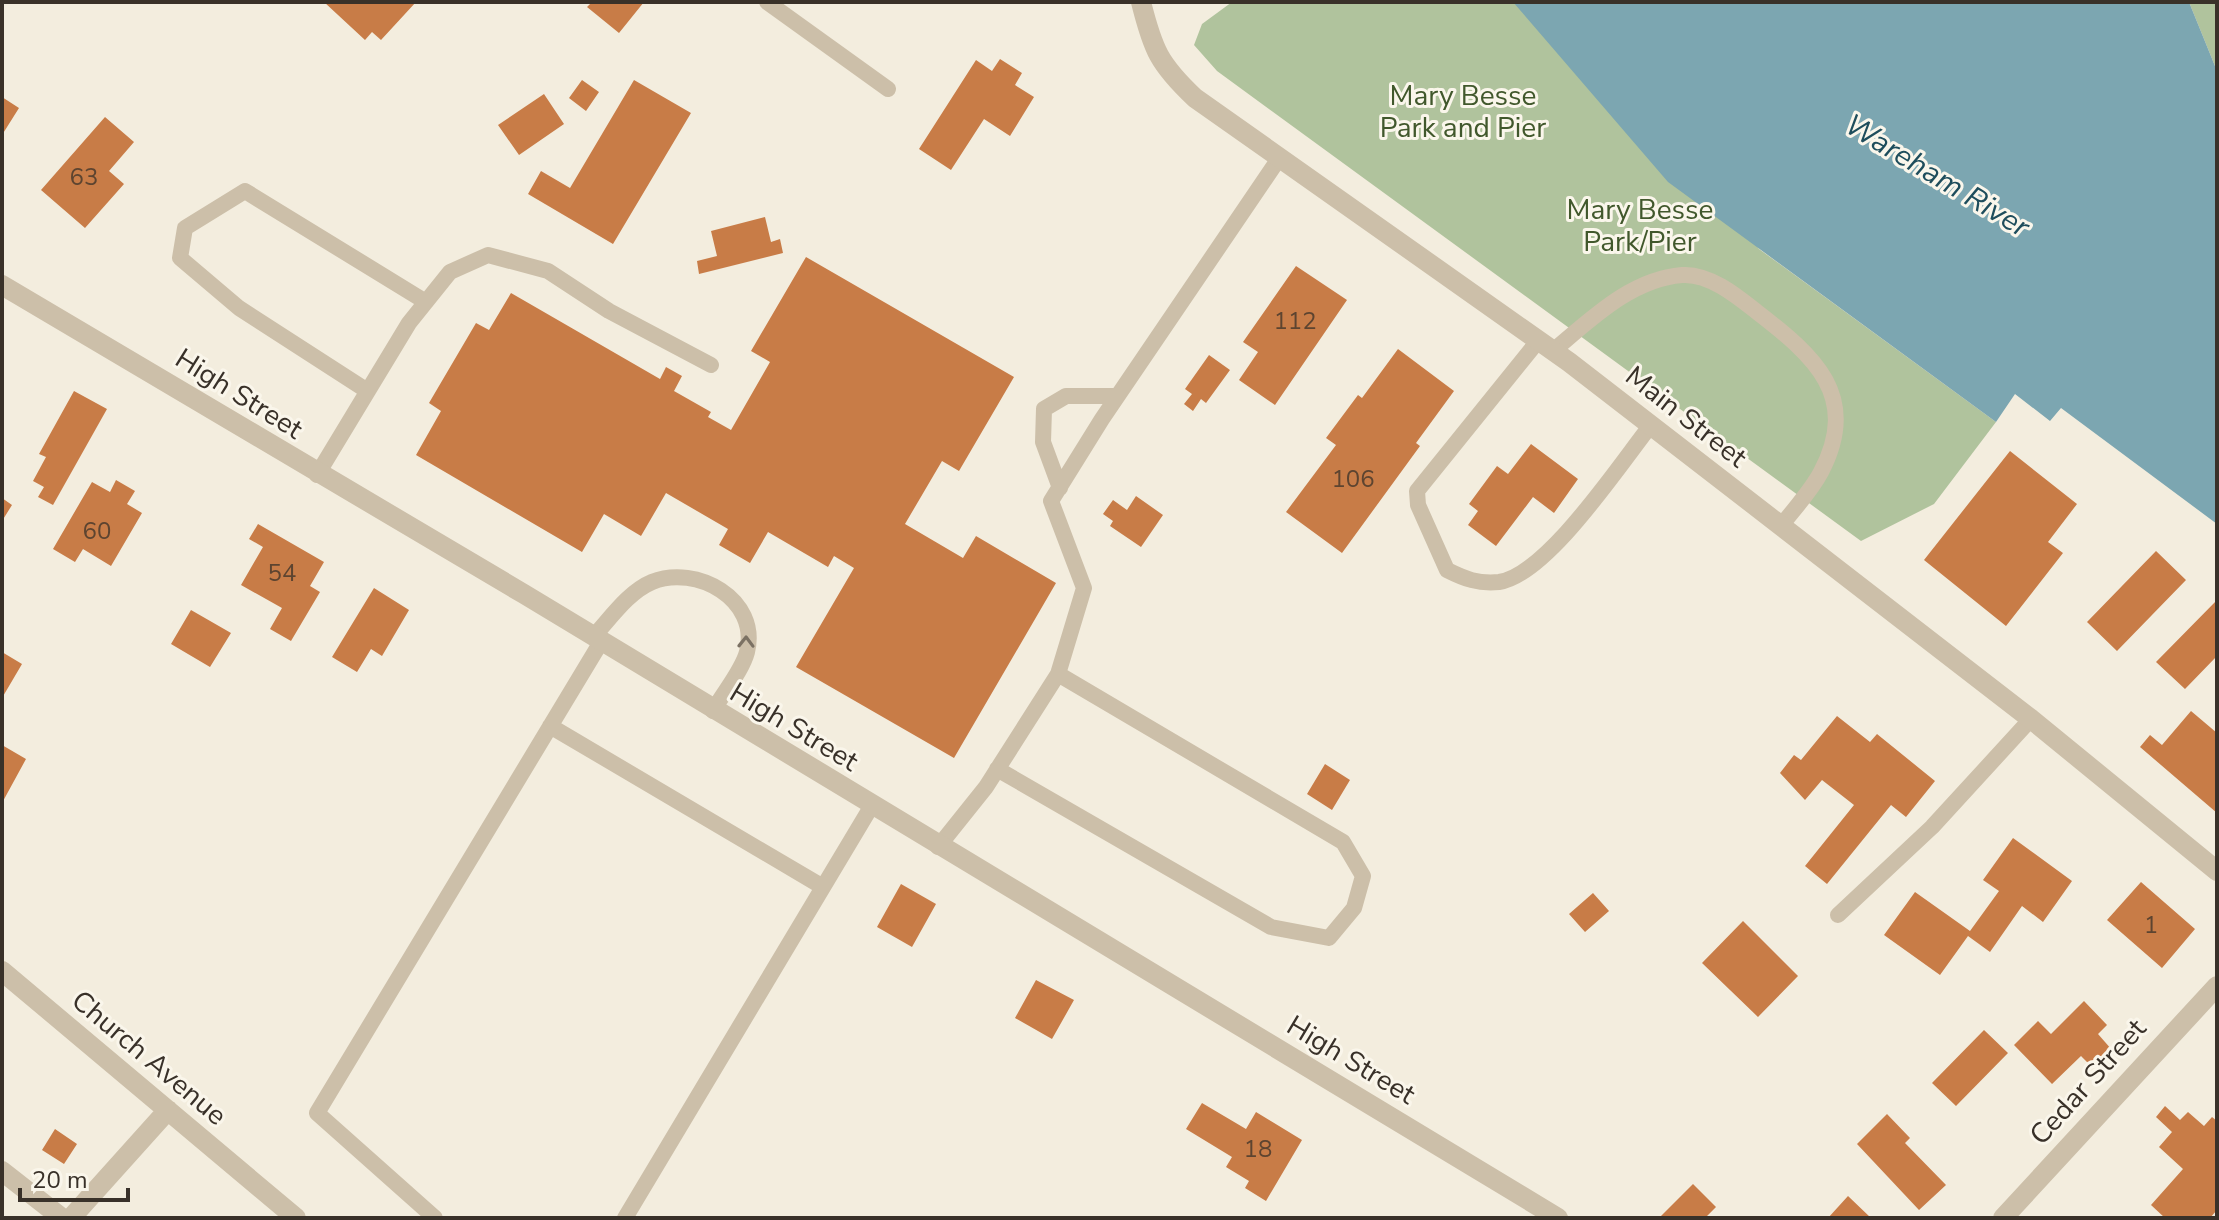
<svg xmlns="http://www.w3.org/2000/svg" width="2219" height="1220" viewBox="0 0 2219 1220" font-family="'Nunito Sans',sans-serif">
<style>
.green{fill:#b0c39d}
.water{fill:#7ca6b1}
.building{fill:#c87c47}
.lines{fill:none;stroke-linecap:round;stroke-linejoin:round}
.service{stroke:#ccbfa9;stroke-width:16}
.minor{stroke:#ccbfa9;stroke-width:20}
.tertiary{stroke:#ccbfa9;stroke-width:20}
.oneway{stroke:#7b7163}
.labels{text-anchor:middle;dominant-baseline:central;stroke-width:6;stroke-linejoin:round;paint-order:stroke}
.number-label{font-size:24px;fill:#5d4430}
.park-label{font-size:28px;fill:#41582c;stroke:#faf6eb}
.street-label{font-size:28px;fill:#393129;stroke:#faf6eb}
.water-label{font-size:30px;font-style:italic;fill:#1e4d5c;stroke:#faf6eb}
</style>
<rect width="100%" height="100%" fill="#f3edde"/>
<path class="green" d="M1232,2H1583L1759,249L1996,422L1934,504L1861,541L1217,71L1194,45L1202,24Z
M2189,2H2217V71Z"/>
<path class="water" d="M1513,2H2189L2217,71V524L2061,408L2050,421L2015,394L1996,422L1668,182Z"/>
<path class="building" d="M324,2H416L381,40L372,32L365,40Z
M592,2H644L619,33L587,7Z
M1000,59L1022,73L1015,85L1034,97L1010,136L984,119L951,170L919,149L976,60L992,71Z
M582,80L599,92L586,111L569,98Z
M634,80L691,113L613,244L528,194L541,171L570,188Z
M544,94L564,124L519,155L498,125Z
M2,97L19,108L2,135Z
M105,117L134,142L109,171L124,184L85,228L41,190Z
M765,217L771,242L780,239L783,253L699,274L697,261L717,256L711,231Z
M806,257L1014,377L959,471L942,461L905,524L963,558L976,536L1056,583L954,758L796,667L854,568L834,556L828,567L768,532L750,563L719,545L728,529L666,493L641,536L604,514L582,552L416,455L441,411L429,403L476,323L489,330L511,293L660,379L666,367L682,376L674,391L711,412L708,417L731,430L770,362L751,351Z
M1296,266L1347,300L1275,405L1239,380L1258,352L1243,342Z
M1398,349L1454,391L1416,443L1420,446L1342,553L1286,512L1336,445L1326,438L1358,395L1362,398Z
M1209,355L1230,370L1206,403L1201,399L1193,411L1184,404L1192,394L1185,389Z
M74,391L107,409L53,505L38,497L44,487L33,481L46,457L39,454Z
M1531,444L1578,479L1554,513L1533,497L1496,546L1468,525L1478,511L1469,504L1497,466L1508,474Z
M2010,451L2077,504L2048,542L2063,553L2006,626L1924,560Z
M116,480L135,491L127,504L142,513L111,566L83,549L75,562L53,549L92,482L110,492Z
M1136,496L1163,515L1141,547L1110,526L1113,521L1103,514L1113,500L1127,510Z
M2,498L12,505L2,521Z
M258,524L324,562L310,586L320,592L291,641L270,629L282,608L241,585L263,547L249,539Z
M2156,551L2186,580L2117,651L2087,622Z
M374,588L409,610L382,656L371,649L357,672L332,657Z
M2217,600V656L2185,689L2156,662Z
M191,610L231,633L210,667L171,644Z
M2,652L22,664L2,698Z
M2191,711L2217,733V813L2140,747L2150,735L2162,745Z
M1837,716L1870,742L1877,734L1935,781L1906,817L1891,805L1827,884L1805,866L1854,805L1822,780L1805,800L1780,773L1794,755L1801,760Z
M2,745L26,759L2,803Z
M1325,764L1350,780L1332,810L1307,794Z
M2013,838L2072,881L2043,922L2022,906L1990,952L1968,936L1940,975L1884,935L1915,892L1970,931L1999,891L1983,880Z
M2141,882L2195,929L2162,968L2107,920Z
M901,884L936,904L912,947L877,927Z
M1593,893L1609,911L1585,932L1569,914Z
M1743,921L1798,976L1758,1017L1702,963Z
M1036,980L1074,1000L1052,1039L1015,1018Z
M2084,1001L2107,1025L2098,1034L2112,1050L2093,1068L2081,1056L2052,1084L2014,1045L2038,1021L2051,1034Z
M1984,1030L2008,1053L1956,1106L1932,1083Z
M1202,1103L1246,1129L1256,1112L1302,1140L1266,1201L1245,1188L1249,1181L1226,1167L1232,1157L1186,1129Z
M2165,1106L2180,1120L2188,1112L2204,1126L2212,1117L2217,1121V1210L2210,1218H2165L2151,1205L2183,1169L2159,1147L2172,1132L2156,1117Z
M1887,1114L1910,1138L1905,1143L1946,1185L1919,1210L1857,1144Z
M55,1129L77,1144L64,1164L42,1150Z
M1693,1184L1716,1207L1705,1218H1659Z
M1848,1196L1871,1218H1828Z"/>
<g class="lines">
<path class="service" d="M767,2L888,89
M1538,341L1417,491L1418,505L1447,570C1465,579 1478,584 1499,582C1547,575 1620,464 1651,425
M1553,351C1590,320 1631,279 1682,275C1709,273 1737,296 1757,312C1814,356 1861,396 1821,472C1811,491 1794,509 1781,526
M366,390L239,308L180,258L185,228L245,191L426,302
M317,475L409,323L450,272L488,255L548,271L609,311L711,365
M1060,488L1043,442L1044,409L1066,396H1117
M593,637C610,619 628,592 652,582C696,564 760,599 747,652C742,671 723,693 713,711
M550,726L823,887
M997,769L1271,927L1329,938L1354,908L1363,876L1343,842L1058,674
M938,847L986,787L1058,674L1084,588L1051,501L1102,419L1280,157
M1838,915L1932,827L2031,719
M435,1218L317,1113L601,642
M625,1218L871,807"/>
<path class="minor" d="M2,285L524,594L1558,1218
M2,971L296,1218
M2,1171L62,1218
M71,1218L168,1110
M2003,1218L2217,986"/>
<path class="tertiary" d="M1141,2C1153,50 1159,64 1195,98L1569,362L2031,719L2217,871"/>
</g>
<defs><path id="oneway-chevron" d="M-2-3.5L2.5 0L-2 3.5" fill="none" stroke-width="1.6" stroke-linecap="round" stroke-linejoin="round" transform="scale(2)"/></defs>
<use class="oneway" href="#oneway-chevron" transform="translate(746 642) rotate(-89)"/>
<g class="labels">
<g class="number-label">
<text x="84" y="177">63</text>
<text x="1295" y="321">112</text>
<text x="1353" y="479">106</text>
<text x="97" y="531">60</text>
<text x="282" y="573">54</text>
<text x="2151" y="925">1</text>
<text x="1258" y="1149">18</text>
</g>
<g class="park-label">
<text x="1463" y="96">Mary Besse<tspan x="1463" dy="32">Park and Pier</tspan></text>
<text x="1640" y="210">Mary Besse<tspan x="1640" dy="32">Park/Pier</tspan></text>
</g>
<g class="street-label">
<text transform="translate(239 394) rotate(32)">High Street</text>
<text transform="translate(1686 417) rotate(38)">Main Street</text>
<text transform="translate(794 727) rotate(31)">High Street</text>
<text transform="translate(149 1058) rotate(40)">Church Avenue</text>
<text transform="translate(1351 1060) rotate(31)">High Street</text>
<text transform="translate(2088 1082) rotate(-48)">Cedar Street</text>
</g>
<g class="water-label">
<text transform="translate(1937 176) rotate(31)">Wareham River</text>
</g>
</g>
<rect width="2219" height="1220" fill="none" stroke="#393129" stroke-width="8"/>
<path d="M20 1188v12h108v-12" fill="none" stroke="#393129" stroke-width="4"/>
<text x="32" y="1188" font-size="24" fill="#393129" stroke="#faf6eb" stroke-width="6" paint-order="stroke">20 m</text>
</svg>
